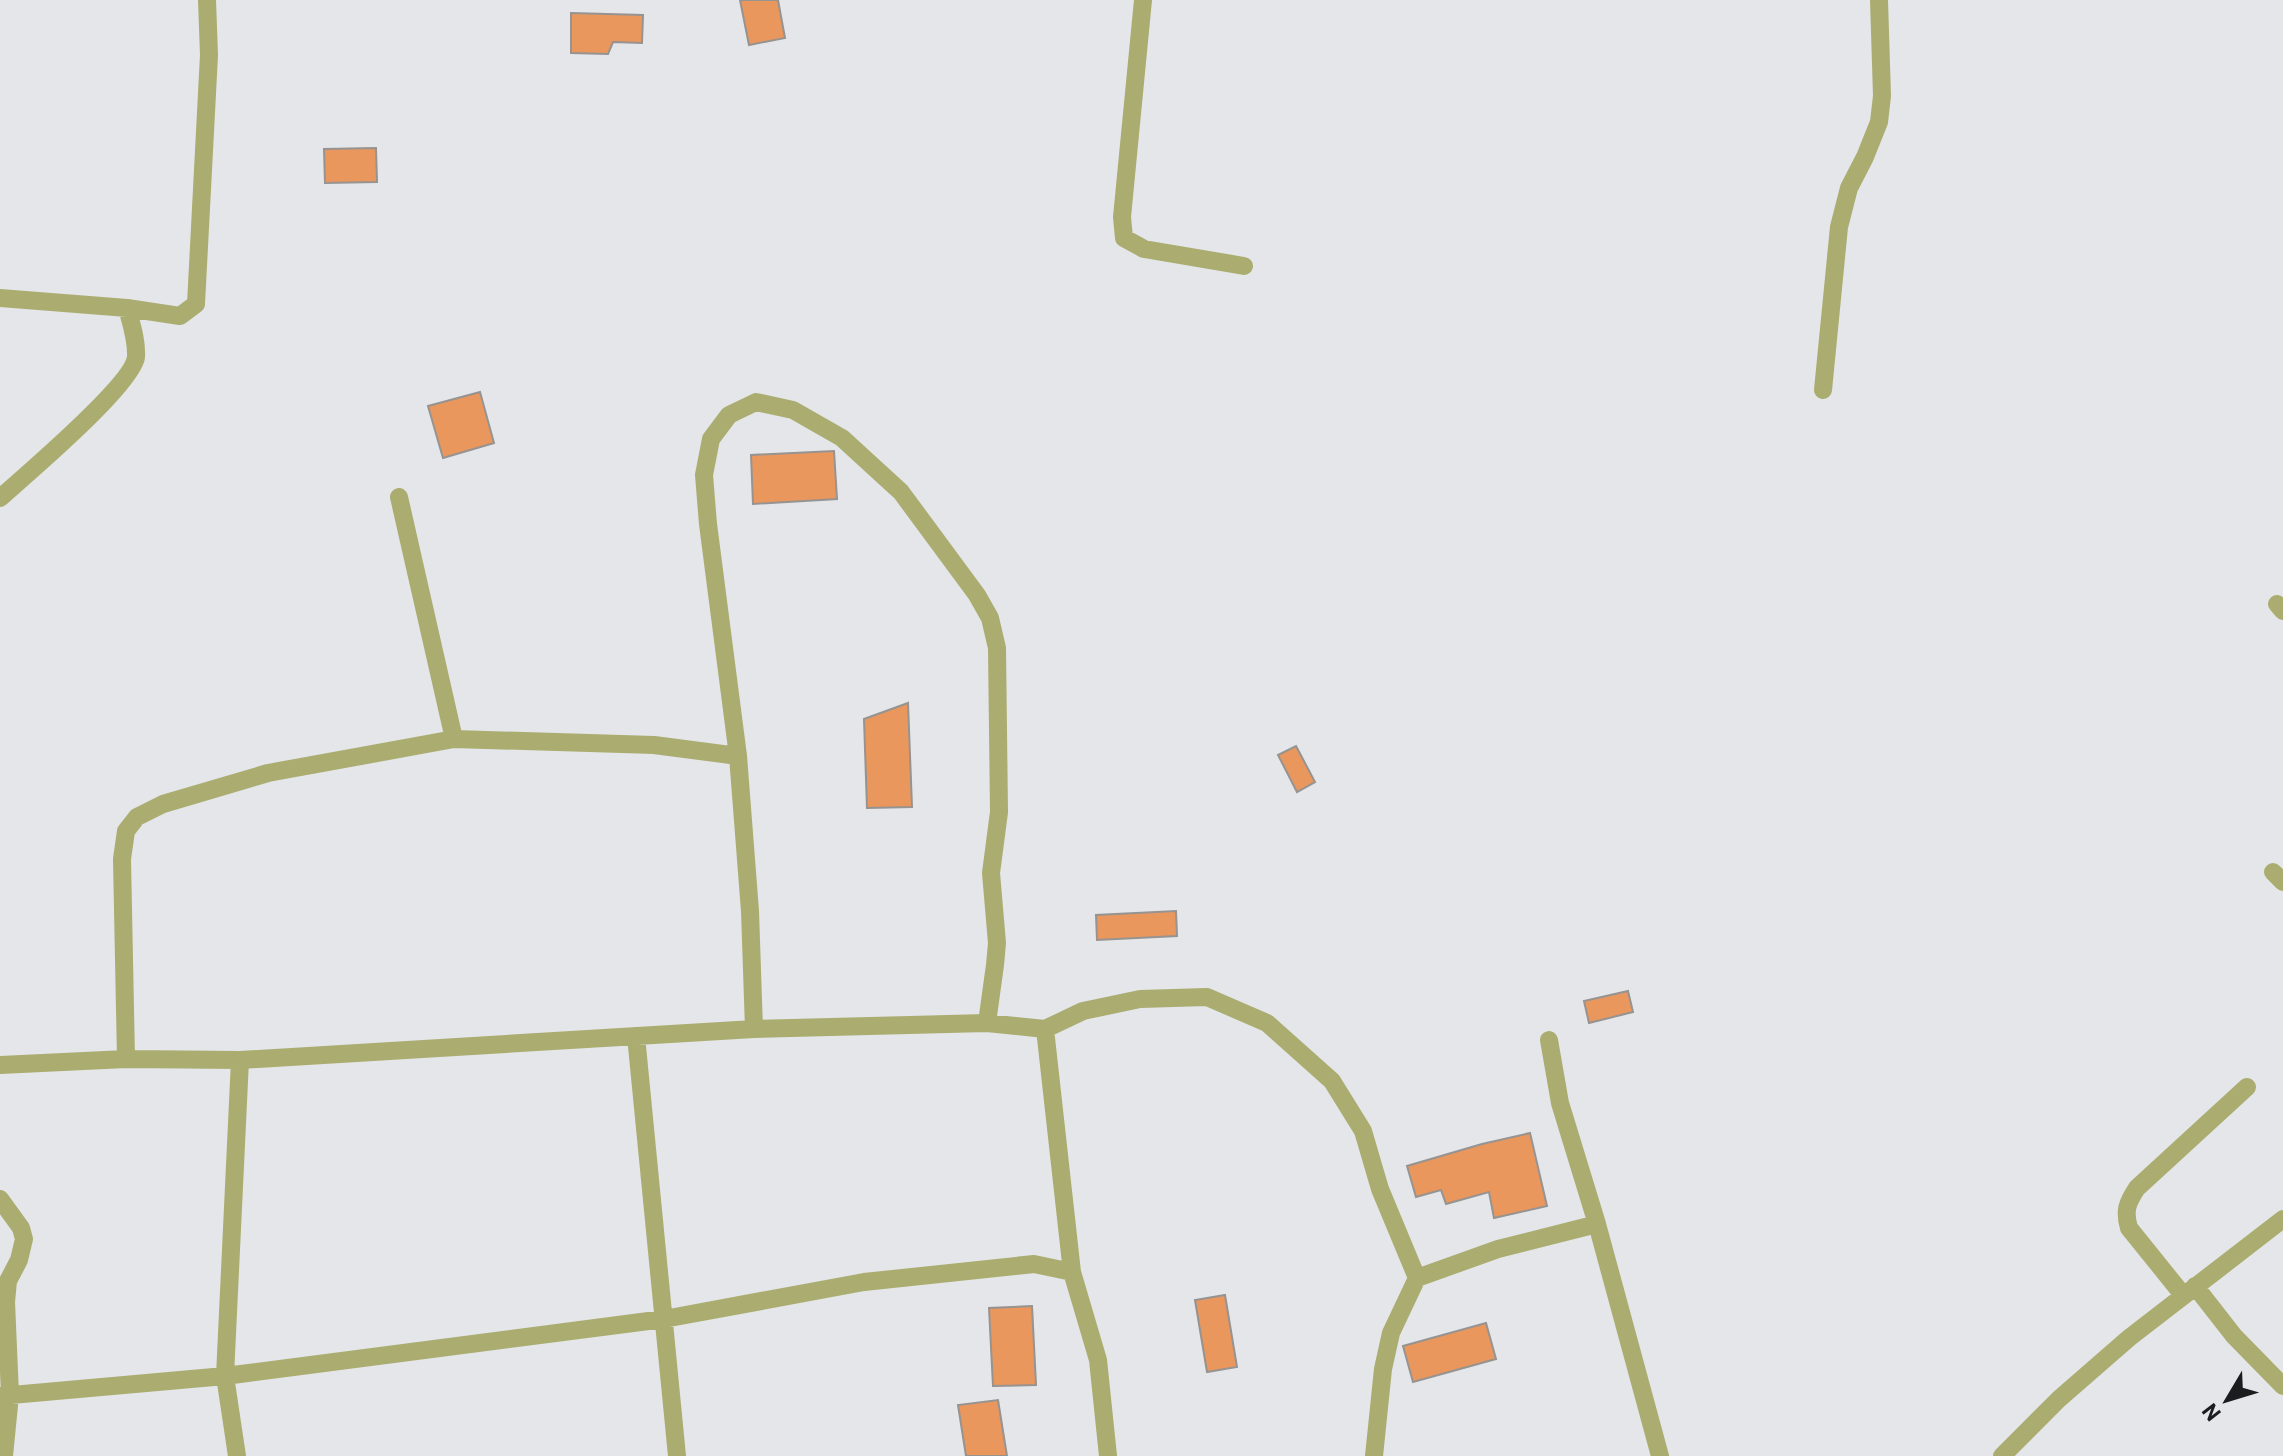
<svg xmlns="http://www.w3.org/2000/svg" width="2283" height="1456" viewBox="0 0 2283 1456" font-family="Barlow,sans-serif">
<style>
.building{fill:#ea975e;stroke:#969391;stroke-width:2}
.lines{fill:none;stroke-linecap:round;stroke-linejoin:round}
.minor{stroke:#aaad6f;stroke-width:18}
</style>
<rect width="100%" height="100%" fill="#e4e6e9"/>
<path class="building" d="M740,0H778L785,38L749,45Z
M571,13L643,15L642,43L613,42L608,54L571,53Z
M376,148L377,182L325,183L324,149Z
M480,392L494,443L443,458L428,406Z
M834,451L837,499L753,504L751,455Z
M908,703L912,807L867,808L864,719Z
M1296,746L1315,782L1297,792L1278,755Z
M1176,911L1177,936L1097,940L1096,915Z
M1628,991L1633,1012L1589,1023L1584,1001Z
M1530,1133L1547,1206L1494,1218L1489,1192L1446,1204L1441,1190L1416,1197L1407,1166L1482,1144Z
M1225,1295L1237,1367L1207,1372L1195,1300Z
M1032,1306L1036,1385L993,1386L989,1308Z
M1486,1323L1496,1359L1413,1382L1403,1346Z
M998,1400L1007,1456H966L958,1405Z"/>
<g class="lines">
<path class="minor" d="M1143,0L1122,217L1124,238L1144,249L1244,266
M0,298L127,308L180,316L196,304L209,55L207,0
M1823,390L1839,227L1849,188L1865,157L1879,122L1882,96L1879,0
M399,497L454,739
M0,498C25,476 133,384 136,357C137,340 131,323 127,308
M2277,604L2283,611
M2273,872L2283,882
M754,1029L987,1023L1045,1029L1072,1272
M1045,1029L1083,1011L1140,999L1207,997L1267,1023L1332,1081L1363,1131L1380,1189L1417,1278L1498,1249L1597,1224
M636,1036L677,1456
M1549,1040L1560,1103L1597,1224L1660,1456
M126,1059L122,859L126,831L137,817L163,804L268,773L454,739L654,745L738,756
M0,1065L126,1059L240,1060L754,1029L750,911L738,756L708,524L704,475L711,439L729,415L756,402L793,410L842,438L901,492L977,595L990,618L997,648L999,812L991,873L997,943L995,965L987,1023
M0,1199L21,1228L24,1239L19,1260L8,1281L6,1302L10,1395L4,1456
M2195,1286L2234,1336L2283,1386
M2183,1295L2129,1228C2124,1211 2127,1203 2137,1188L2247,1087
M0,1396L225,1376L664,1319L864,1282L1034,1264L1072,1272L1098,1360L1108,1456
M237,1456L225,1376L240,1060
M1374,1456L1383,1369L1391,1333L1417,1278
M2002,1456L2059,1399L2129,1338L2283,1219"/>
</g>
<g transform="translate(2227 1400) rotate(232)" stroke="#e4e6e9" stroke-width="6" paint-order="stroke">
<path d="M0-6L14 30L0 20L-14 30Z" fill="#1b1c1d"/>
<text y="-12" font-size="22" font-weight="bold" text-anchor="middle" fill="#1b1c1d">N</text>
</g>
</svg>
